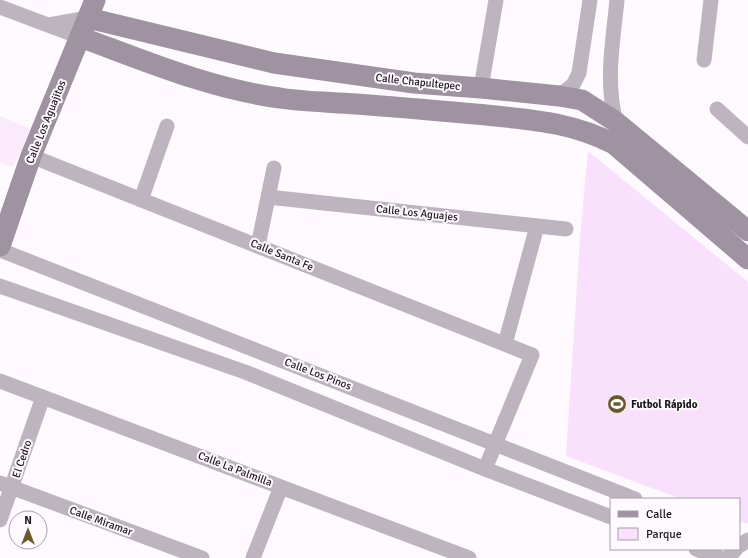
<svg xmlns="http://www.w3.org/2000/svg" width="748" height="558" viewBox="0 0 748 558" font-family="Signika,sans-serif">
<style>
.built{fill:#faeafc}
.green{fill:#f9e1fd}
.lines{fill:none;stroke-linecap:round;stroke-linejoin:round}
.street{stroke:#bdb4bf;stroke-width:15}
.secondary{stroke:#9f92a1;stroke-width:21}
.labels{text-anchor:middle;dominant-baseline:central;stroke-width:4;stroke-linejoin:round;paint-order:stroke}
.street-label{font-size:11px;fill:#1d161e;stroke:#fefaff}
.poi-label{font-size:11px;font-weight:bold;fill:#1d161e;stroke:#fefaff;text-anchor:start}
</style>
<rect width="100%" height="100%" fill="#fefaff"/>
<path class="built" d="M0,116L30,129L13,167L0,162Z"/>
<path class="green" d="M588,151L748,282V524L739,521V499H681L566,456L580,237Z"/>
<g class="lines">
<path class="street" d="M0,7L80,37
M49,25L88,18
M704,60L711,0
M481,88L496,0
M559,96L573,85L579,73L590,0
M717,109L748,137
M616,122C605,82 613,41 617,0
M31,156L532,355L485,469
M268,197L566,229
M141,200L167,126
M258,246L274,168
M0,250L635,499
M0,286L245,372L485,469L611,517
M505,344L537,226
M0,381L469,558
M0,483L202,558
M0,520L43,397
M739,546L748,540
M696,549L720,558
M253,558L281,487
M728,558L736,549"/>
<path class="secondary" d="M88,18L274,63L414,83L481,88L559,96L582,100L616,122L748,231
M80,37C145,61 211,89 280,98C305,102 331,102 356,104C399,107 442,111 486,115C532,120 572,122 614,144L748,259
M0,246L31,156L95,0"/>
</g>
<defs>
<g id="stadium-disc" transform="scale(1)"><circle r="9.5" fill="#6c5927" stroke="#fefaff"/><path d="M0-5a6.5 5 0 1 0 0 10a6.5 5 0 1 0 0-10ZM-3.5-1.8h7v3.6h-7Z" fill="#fff"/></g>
</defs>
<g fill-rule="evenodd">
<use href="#stadium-disc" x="617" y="404"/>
</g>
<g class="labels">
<g class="street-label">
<text transform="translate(418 82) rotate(6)">Calle Chapultepec</text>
<text transform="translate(46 122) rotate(-68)">Calle Los Aguajitos</text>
<text transform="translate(417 213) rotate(6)">Calle Los Aguajes</text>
<text transform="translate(282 255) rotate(22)">Calle Santa Fe</text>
<text transform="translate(318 374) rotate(21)">Calle Los Pinos</text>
<text transform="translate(22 459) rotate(-71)">El Cedro</text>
<text transform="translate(235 469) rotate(21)">Calle La Palmilla</text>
<text transform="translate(101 521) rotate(20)">Calle Miramar</text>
</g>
<g class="poi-label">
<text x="631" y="404">Futbol Rápido</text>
</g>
</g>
<rect x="610" y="498" width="130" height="52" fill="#fefaff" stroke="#a49fa5"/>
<rect x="618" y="511" width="20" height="6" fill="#9f92a1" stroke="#a49fa5"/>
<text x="646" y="518" font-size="12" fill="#1d161e">Calle</text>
<rect x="618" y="528" width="20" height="12" fill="#f9e1fd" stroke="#a49fa5"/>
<text x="646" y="538" font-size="12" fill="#1d161e">Parque</text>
<g transform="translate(28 530)"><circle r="19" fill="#fefaff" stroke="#a49fa5"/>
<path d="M0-3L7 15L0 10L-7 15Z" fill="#6c5927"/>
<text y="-6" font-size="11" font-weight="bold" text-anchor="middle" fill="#1d161e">N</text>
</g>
</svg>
